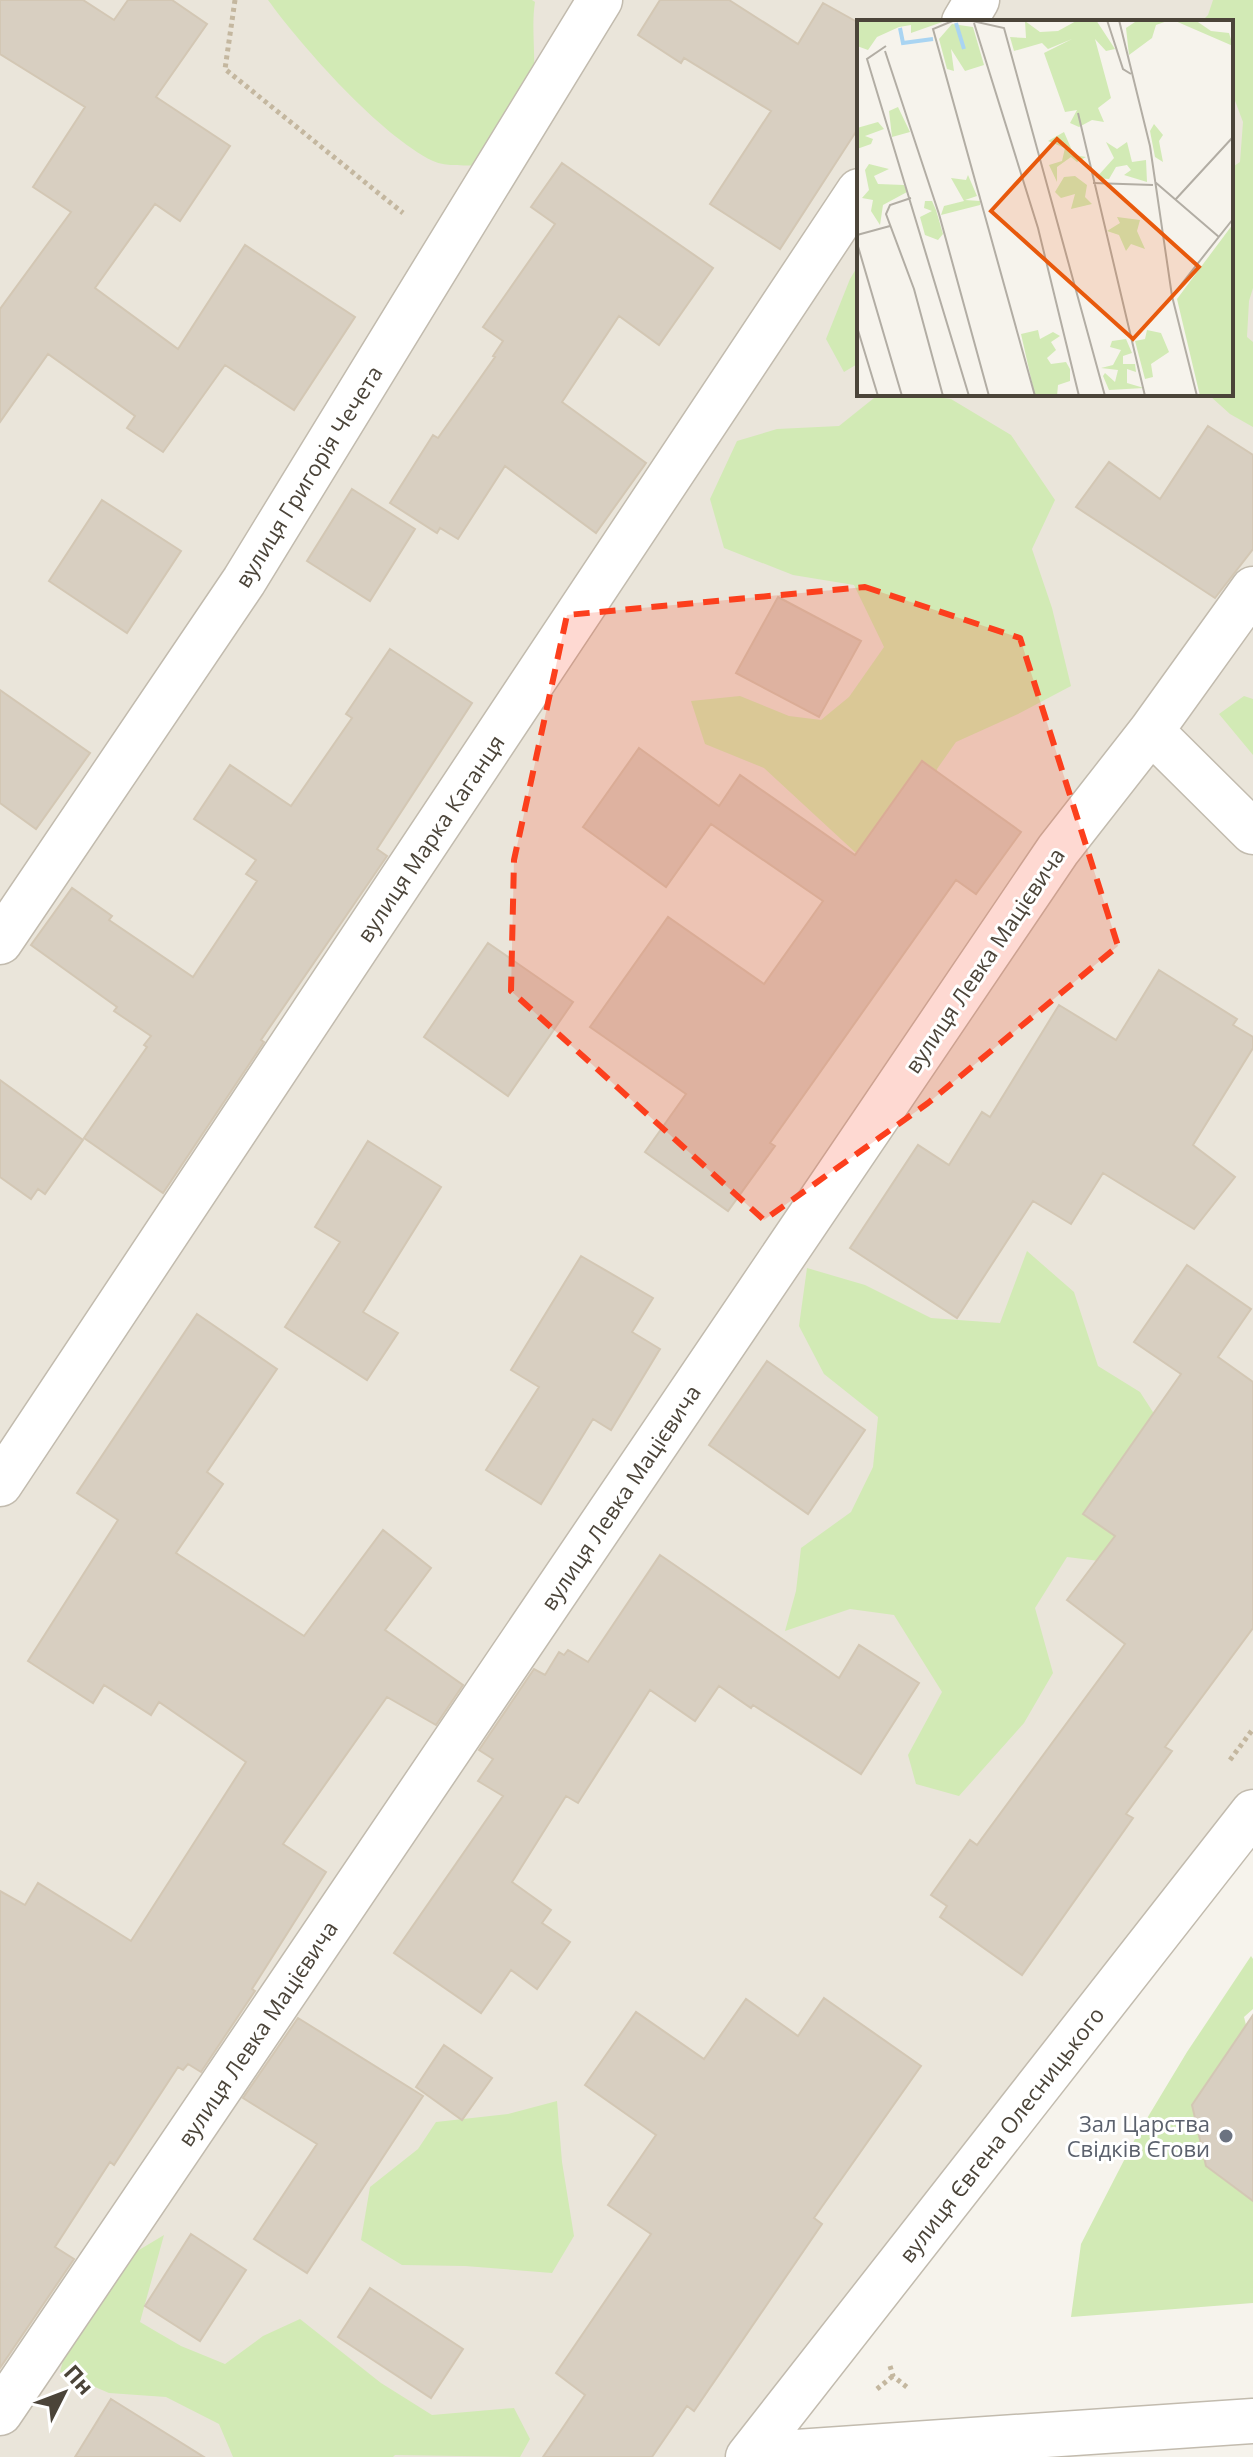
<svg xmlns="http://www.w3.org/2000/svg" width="1253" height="2457" viewBox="0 0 1253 2457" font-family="'Open Sans',sans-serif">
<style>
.residential{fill:#eae5da;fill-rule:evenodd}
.green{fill:#d2eab5}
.building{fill:#d8cfc1;stroke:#d3c7b4;stroke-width:2}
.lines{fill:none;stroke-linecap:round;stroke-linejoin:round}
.minor-casing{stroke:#c2bbae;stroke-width:47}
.path{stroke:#c4b79f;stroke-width:5;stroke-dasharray:4 4;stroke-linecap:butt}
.minor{stroke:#fff;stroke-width:44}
.marked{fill:#fc3f1d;fill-opacity:0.2;stroke:#fc3f1d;stroke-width:6;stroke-dasharray:16 10;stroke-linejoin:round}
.worship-dot{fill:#6b7280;stroke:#fff;stroke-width:3}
.labels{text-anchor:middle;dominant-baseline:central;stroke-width:6;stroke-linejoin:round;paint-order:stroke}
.street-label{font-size:22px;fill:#4b4439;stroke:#fff}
.worship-label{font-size:22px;fill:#5b616d;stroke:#fff;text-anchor:end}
.inset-river{fill:none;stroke:#a9d4f2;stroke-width:4}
.inset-road{fill:none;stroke:#b2ada4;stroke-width:2}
.view{fill:#e8590c;fill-opacity:0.15;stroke:#e8590c;stroke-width:4}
.inset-edge{fill:none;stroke:#4b4439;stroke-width:4}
</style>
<rect width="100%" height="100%" fill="#f6f3ec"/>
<path class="residential" d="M0,0H1253V1788L743,2457H0ZM859,22H1231V394H859Z"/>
<path class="green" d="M268,0H532L535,2C530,32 539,70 530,98C525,112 493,151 482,166C468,165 446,167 433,161C380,135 303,48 268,0Z
M1213,0H1253V288L1249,301L1247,337L1253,342V427L1230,414L1210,396L1231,394V168L1240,162L1243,122L1231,90V22H1201L1208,15Z
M859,264V363L844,372L826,339L850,279Z
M879,394H917L951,399L1011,435L1055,500L1032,549L1052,608L1071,686L1018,714L956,742L937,769L944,861L883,878L764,768L705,744L691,701L740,696L789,716L821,720L849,697L884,647L854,585L793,575L724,548L710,499L737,441L777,429L839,426Z
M1244,696L1253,699V755L1219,714Z
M1027,1251L1074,1292L1098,1366L1140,1392L1162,1426L1132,1565L1067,1557L1035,1608L1053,1673L1024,1723L959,1796L916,1784L908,1755L942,1692L894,1615L850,1609L785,1631L796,1591L801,1548L851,1512L873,1467L878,1417L824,1374L799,1326L807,1268L865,1285L931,1318L1000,1323Z
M1251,1956L1253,1959V2009L1244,2017L1253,2052L1193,2105L1206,2166L1240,2192L1253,2189V2303L1071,2317L1081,2244L1137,2135L1187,2052Z
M557,2101L562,2162L574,2236L552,2273L465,2266L402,2265L361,2240L370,2187L418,2149L436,2122L508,2114Z
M164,2235L140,2322L181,2346L225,2364L263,2336L300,2319L381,2383L432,2415L514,2408L530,2439L520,2457L395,2455L393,2457H233L219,2424L166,2397L109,2393L60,2372L73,2322L134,2253Z"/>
<path class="building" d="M0,0H83L114,20L128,0H172L207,24L156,97L230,146L180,221L155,204L95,288L178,349L245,245L355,317L294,410L225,365L163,452L127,428L135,416L48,354L0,422V309L71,212L33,187L85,107L0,54Z
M660,0H729L798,44L823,3L859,23V127L780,249L710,204L771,111L684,58L681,63L638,35Z
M562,163L713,268L659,345L619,316L562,402L646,463L596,533L505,466L458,539L440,528L437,533L390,503L433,435L438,438L495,357L493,356L503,341L483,327L555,224L531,207Z
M1208,426L1253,455V549L1215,598L1076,507L1109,462L1160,499Z
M352,489L415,529L370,601L307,561Z
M102,500L181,551L127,633L49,581Z
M778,597L861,641L819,717L736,673Z
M390,649L472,703L377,849L387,856L261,1040L264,1042L163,1193L84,1138L147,1047L144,1045L151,1036L114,1011L117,1007L31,945L72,888L112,916L109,920L193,977L257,881L246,874L256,860L194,819L230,765L291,806L352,718L346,714Z
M0,690L90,753L36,829L0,803Z
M639,748L719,806L740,775L855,855L922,761L1021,832L976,894L956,880L770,1143L775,1146L728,1211L645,1152L686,1094L590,1027L668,917L764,984L823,901L711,824L666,887L583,827Z
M488,943L573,1002L508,1096L424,1037Z
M1159,970L1237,1019L1233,1025L1253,1037V1048L1193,1145L1235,1177L1194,1229L1103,1173L1071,1224L1033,1201L957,1318L850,1248L918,1145L949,1165L982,1112L990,1117L1059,1005L1116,1040Z
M0,1080L83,1140L45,1194L38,1189L31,1199L0,1177Z
M368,1141L441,1187L363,1312L398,1333L367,1380L285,1327L340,1242L315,1227Z
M581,1256L653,1298L632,1332L660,1349L611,1430L593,1419L541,1504L486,1470L539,1387L511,1370Z
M1187,1265L1251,1309L1218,1357L1253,1382V1628L1165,1747L1172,1751L1126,1814L1133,1818L1022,1975L940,1917L947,1906L931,1895L970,1840L977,1845L1125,1644L1067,1600L1115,1536L1083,1514L1181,1374L1134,1342Z
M197,1314L277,1369L207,1472L223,1484L176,1553L304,1636L383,1530L431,1568L385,1630L463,1685L436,1725L387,1697L283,1844L326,1872L252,1989L255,1991L201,2072L188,2064L183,2070L178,2067L114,2165L110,2162L55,2247L74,2259L0,2368V1891L25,1905L38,1883L131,1941L246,1762L159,1702L151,1715L104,1685L93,1703L28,1661L118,1520L77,1493Z
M767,1361L865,1430L808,1514L709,1445Z
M660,1555L839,1678L859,1645L919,1683L861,1774L753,1705L751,1708L719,1686L695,1721L650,1690L578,1803L566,1796L512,1882L551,1910L542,1923L570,1942L537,1989L511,1970L481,2013L394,1953L503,1796L478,1781L493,1759L479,1750L534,1669L545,1675L559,1652L564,1655L568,1650L588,1662Z
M824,1998L921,2066L814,2218L822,2224L694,2411L687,2406L652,2457H543L585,2395L556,2373L651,2234L608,2205L656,2135L585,2085L636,2012L704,2059L746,1999L798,2036Z
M1253,2015V2201L1206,2166L1192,2105Z
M298,2018L423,2096L307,2273L254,2239L317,2144L243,2098Z
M444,2045L492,2078L462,2120L416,2087Z
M191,2234L246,2270L200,2341L145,2306Z
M370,2288L463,2349L431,2398L338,2337Z
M111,2399L204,2457H75Z"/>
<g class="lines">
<g class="minor-casing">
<path id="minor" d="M964,22L977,0
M1151,731L1253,832
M0,942L244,581L600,0
M0,1484L859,191
M0,2413L1058,850L1151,731L1253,589
M750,2455L1253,2421
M748,2457L1253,1812"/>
</g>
<path class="path" d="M235,0L225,69L403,213
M1230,1760L1253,1729
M890,2366L893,2376L908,2388
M877,2389L893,2376"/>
<use href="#minor" class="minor"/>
</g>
<path class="marked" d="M865,587L1020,638L1118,946L928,1103L764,1220L511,991L514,860L567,615Z"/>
<circle class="worship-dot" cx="1226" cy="2136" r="8"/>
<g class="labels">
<g class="street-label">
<text transform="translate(308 476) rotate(-58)">вулиця Григорія Чечета</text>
<text transform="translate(430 838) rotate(-56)">вулиця Марка Каганця</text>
<text transform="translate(984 960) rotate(-56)">вулиця Левка Мацієвича</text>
<text transform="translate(620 1497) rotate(-56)">вулиця Левка Мацієвича</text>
<text transform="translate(257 2033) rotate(-56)">вулиця Левка Мацієвича</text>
<text transform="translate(1001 2134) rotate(-52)">вулиця Євгена Олесницького</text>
</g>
<g class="worship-label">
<text x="1210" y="2123">Зал Царства<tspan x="1210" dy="25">Свідків Єгови</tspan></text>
</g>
</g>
<g transform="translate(857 20)">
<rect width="376" height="376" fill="#f6f3ec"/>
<path d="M0,0H91L54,13V5L42,7L20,17L11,30L0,26ZM221,0H239L258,29L249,31L238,19L254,78L241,88L247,102L235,100L222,107L213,103L220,90L208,92L187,33L215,19L191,29L185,23L157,31L153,17L169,18L168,1L183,12L201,11ZM281,0H313L299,5L295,18L272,35L269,8ZM316,0H338L354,11L372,13L376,26ZM95,4L116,7L127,45L108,51L94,29L97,51L90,49L82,19ZM41,87L53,112L35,117L32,91ZM21,102L27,109L8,116L16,119L14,124L0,129V108ZM297,104L306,115L302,121L306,142L298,137L293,111ZM207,112L217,135L229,137L220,142L214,137L200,147V162L192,145L205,141L208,128L191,121ZM249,122L260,129L270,122L275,142L289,140L290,162L267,155L274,150L270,145L259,147L252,159L239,158L257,138ZM12,144L32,149L17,156L21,164L47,165L50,172L26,185L23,205L14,191L16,180L5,178L12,170L8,150ZM111,155L120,176L108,180L123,181V185L84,195L87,186L107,181L94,158L109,160ZM218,156L230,165L228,177L235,184L214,189L218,174L204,178L198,172L207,157ZM68,181H75L79,190L86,214L81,220L68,215L63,197L75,191L67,188ZM260,197L283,200L280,211L288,229L274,224L269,231L262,215L250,211L263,203ZM376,204V376H343L320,279ZM181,310L183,319L196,312L203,316L194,322L199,330L190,338L194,344L209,342L213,349V361L201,365L200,376H178L164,314ZM290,310L304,313L312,332L294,344L296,357L288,359L278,321L288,319ZM269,319L275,333L266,336V344H278L279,352L270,349V363L287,368L252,370L246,356L248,353L258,362L261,350L244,348L256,345L264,330L253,327L255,321Z" fill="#d2eab5"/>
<path class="inset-river" d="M99,3L107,29M43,8L46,23L76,19"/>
<path class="inset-road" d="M98,0L76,9L178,376M111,0L147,8L248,376M250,0L266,49L274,54M262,0L293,126L315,276L340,376M117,3L181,208L222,376M29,26L10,39L112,376M28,31L82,194L132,376M221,93L288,376M298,162L362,217M236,163L296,165M54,178L33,185L29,194L57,269L86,376M318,180L376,117M0,215L33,206M0,223L45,376M315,276L376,199M0,307L21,376"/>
<path class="view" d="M200,119L342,247L276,319L134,191Z"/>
<rect width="376" height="376" class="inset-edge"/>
</g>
<g transform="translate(64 2393) rotate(48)" stroke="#ffffff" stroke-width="6" paint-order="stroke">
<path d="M0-6L14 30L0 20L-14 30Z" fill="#4b4439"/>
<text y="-12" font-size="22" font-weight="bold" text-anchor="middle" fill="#4b4439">Пн</text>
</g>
</svg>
